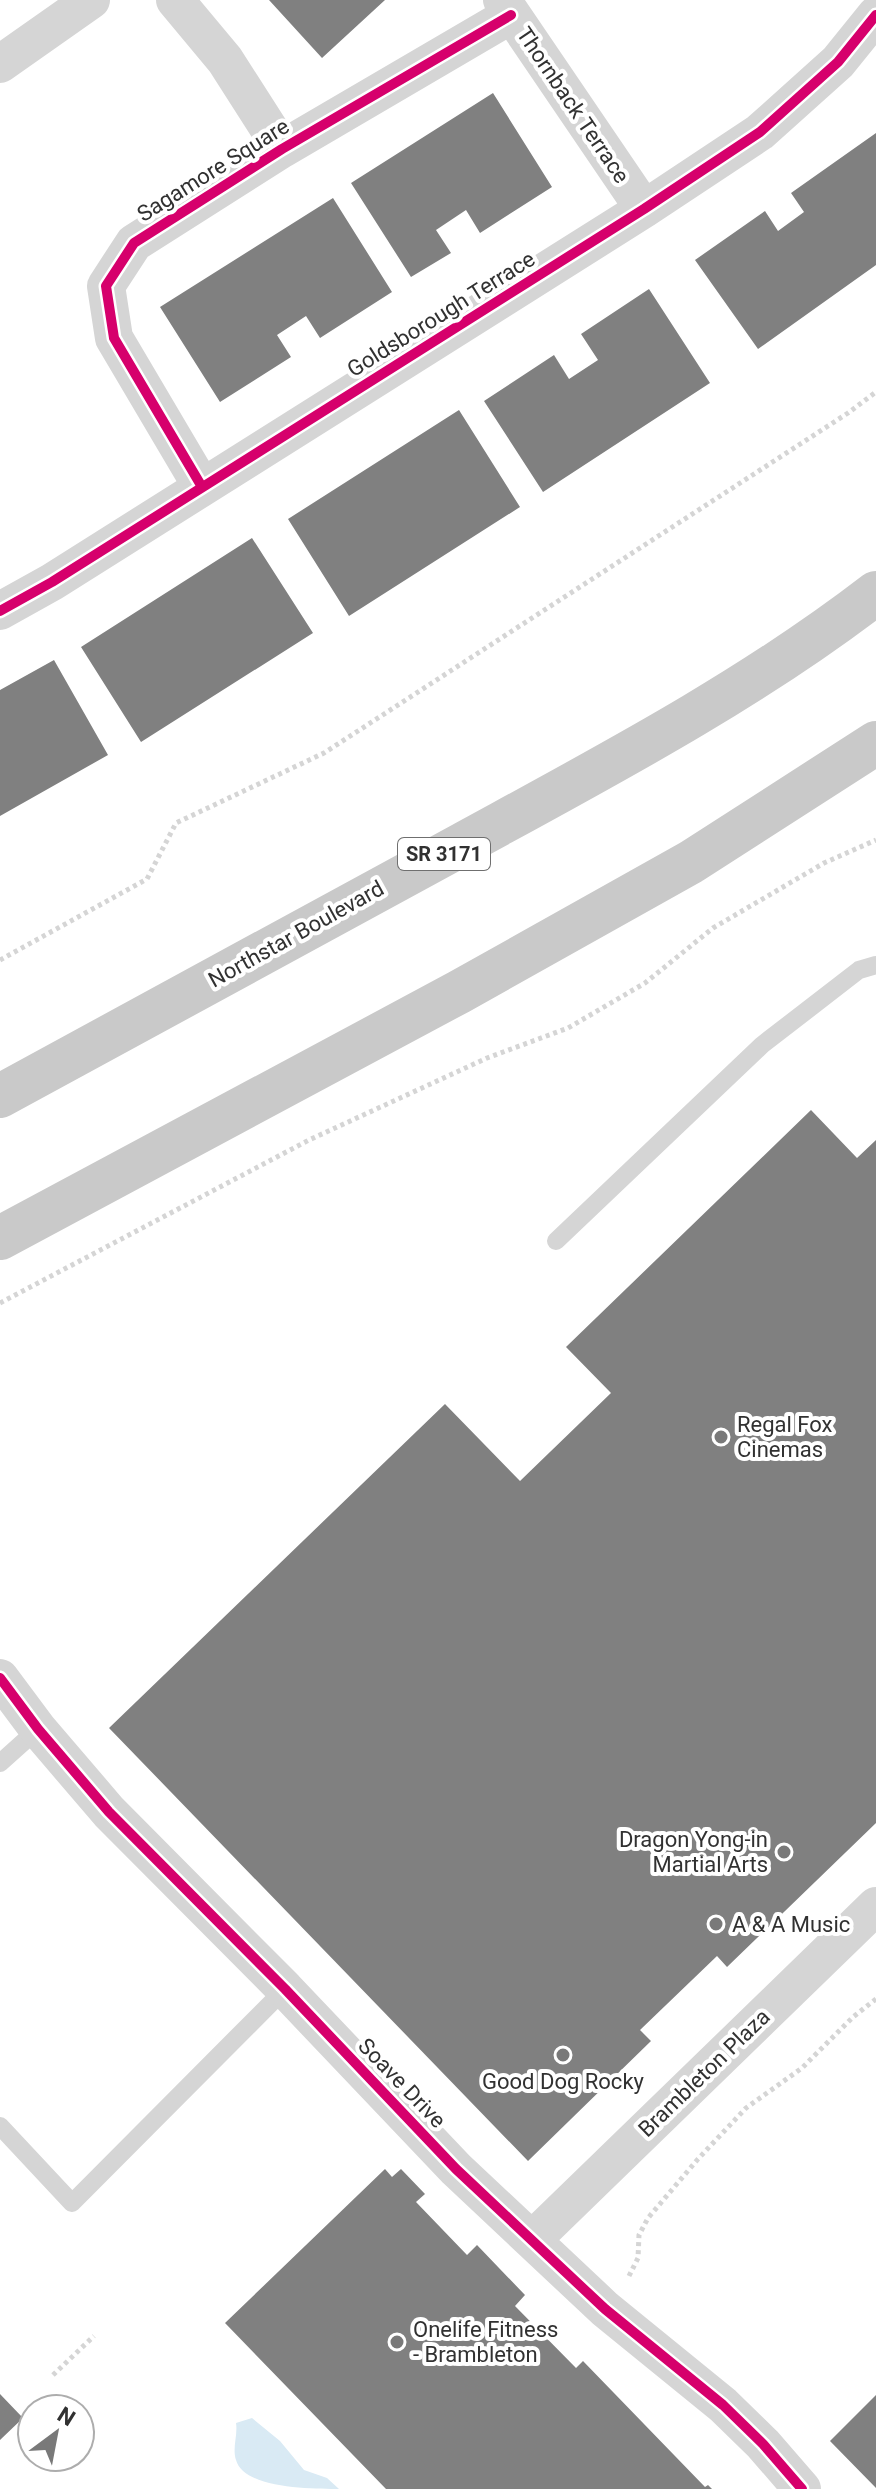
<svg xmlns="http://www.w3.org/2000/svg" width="876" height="2489" viewBox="0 0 876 2489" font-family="Roboto,sans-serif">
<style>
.water{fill:#d9eaf4}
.building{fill:#808080}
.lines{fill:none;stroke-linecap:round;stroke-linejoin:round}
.path{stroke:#d5d5d5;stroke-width:5;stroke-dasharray:4 4;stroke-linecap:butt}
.lane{stroke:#d5d5d5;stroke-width:18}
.street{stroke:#d5d5d5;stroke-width:38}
.primary{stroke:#c9c9c9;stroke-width:44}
.cycleway-casing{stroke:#fff;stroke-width:15}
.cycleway{stroke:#d6006c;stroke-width:10}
.poi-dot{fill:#797979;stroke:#fff;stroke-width:3}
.labels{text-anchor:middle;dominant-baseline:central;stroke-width:8;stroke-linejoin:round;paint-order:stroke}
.shield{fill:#fff;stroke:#6f6f6f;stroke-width:2}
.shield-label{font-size:20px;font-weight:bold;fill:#313131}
.street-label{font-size:22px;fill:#313131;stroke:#fff}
.poi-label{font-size:22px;fill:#313131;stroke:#fff;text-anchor:start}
</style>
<rect width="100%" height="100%" fill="#fff"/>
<path class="water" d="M252,2418L280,2441L304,2470L327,2478L339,2489C313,2489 244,2489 236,2460C232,2448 238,2435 236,2423Z"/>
<path class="building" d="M269,0H385L322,58Z
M493,93L552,187L480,233L466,210L436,230L451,253L411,277L351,183Z
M876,133V265L758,349L695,260L765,211L778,231L804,212L791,193Z
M333,198L392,292L320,338L306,316L277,335L291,357L220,402L160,307Z
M649,289L710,383L543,492L484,401L554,355L569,379L598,360L581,334Z
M459,410L520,507L349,616L288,519Z
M252,538L313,633L141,742L81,647Z
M54,660L108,755L0,816V690Z
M811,1110L857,1158L876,1140V1823L727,1967L717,1956L640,2030L651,2041L528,2161L109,1728L445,1404L520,1481L611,1393L566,1347Z
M385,2169L392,2177L401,2169L425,2194L416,2202L467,2255L477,2245L525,2295L515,2306L576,2368L583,2361L705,2487L708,2485L712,2489H386L225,2323Z
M0,2394L23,2418L0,2440Z
M876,2395V2488L830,2441Z"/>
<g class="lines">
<path class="path" d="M0,960L147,879L176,823L324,753L848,413L876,392
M0,1303L309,1140L487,1058L568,1028L645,983L713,928L824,863L876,840
M629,2276L638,2258L639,2235L648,2218L698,2159L746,2108L802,2068L853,2017L876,1999
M53,2375L94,2336"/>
<path class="lane" d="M556,1241L762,1045L859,970L876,965
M0,1763L38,1729
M0,2126L72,2203L285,1989"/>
<path class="street" d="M175,0L225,60L282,149
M502,0L644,209
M0,64L91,0
M202,487L114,338L106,286L134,243L282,149L511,15
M0,611L52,582L644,209L760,132L838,62L876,15
M0,1678L38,1729L109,1812L285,1989L456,2169L605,2309L723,2405L763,2444L802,2489
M532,2240L876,1906"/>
<path class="primary" d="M0,1096C154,1012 308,928 463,844C604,767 749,691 876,593
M0,1238L459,992L691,862L876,743"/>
<g class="cycleway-casing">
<path id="cycleway" d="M202,487L114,338L106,286L134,243L282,149L511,15
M0,611L52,582L644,209L760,132L838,62L876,15
M0,1678L38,1729L109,1812L285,1989L456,2169L605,2309L723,2405L763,2444L802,2489"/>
</g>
<use href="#cycleway" class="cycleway"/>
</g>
<g class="poi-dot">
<circle cx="721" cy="1437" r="8"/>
<circle cx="784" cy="1852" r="8"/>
<circle cx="716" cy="1924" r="8"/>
<circle cx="563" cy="2055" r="8"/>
<circle cx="397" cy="2342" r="8"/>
</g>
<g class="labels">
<rect class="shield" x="398" y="838" width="92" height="32" rx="6"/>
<g class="shield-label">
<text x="444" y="854">SR 3171</text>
</g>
<g class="street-label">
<text transform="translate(573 105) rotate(56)">Thornback Terrace</text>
<text transform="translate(213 170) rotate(-32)">Sagamore Square</text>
<text transform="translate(441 314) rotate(-32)">Goldsborough Terrace</text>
<text transform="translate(296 934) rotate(-29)">Northstar Boulevard</text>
<text transform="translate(704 2073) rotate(-44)">Brambleton Plaza</text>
<text transform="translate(402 2083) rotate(46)">Soave Drive</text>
</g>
<g class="poi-label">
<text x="737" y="1424">Regal Fox<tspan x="737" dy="25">Cinemas</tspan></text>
<text x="768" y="1839" text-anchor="end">Dragon Yong-in<tspan x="768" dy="25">Martial Arts</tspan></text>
<text x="732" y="1924">A &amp; A Music</text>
<text x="563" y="2081" text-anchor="middle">Good Dog Rocky</text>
<text x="413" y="2329">Onelife Fitness<tspan x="413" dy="25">- Brambleton</tspan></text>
</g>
</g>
<g transform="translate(56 2433) rotate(32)"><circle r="38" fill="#ffffff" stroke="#adadad" stroke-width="2"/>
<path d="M0-6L14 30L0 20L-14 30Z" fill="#797979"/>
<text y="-12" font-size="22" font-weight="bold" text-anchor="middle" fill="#313131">N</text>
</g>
</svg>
